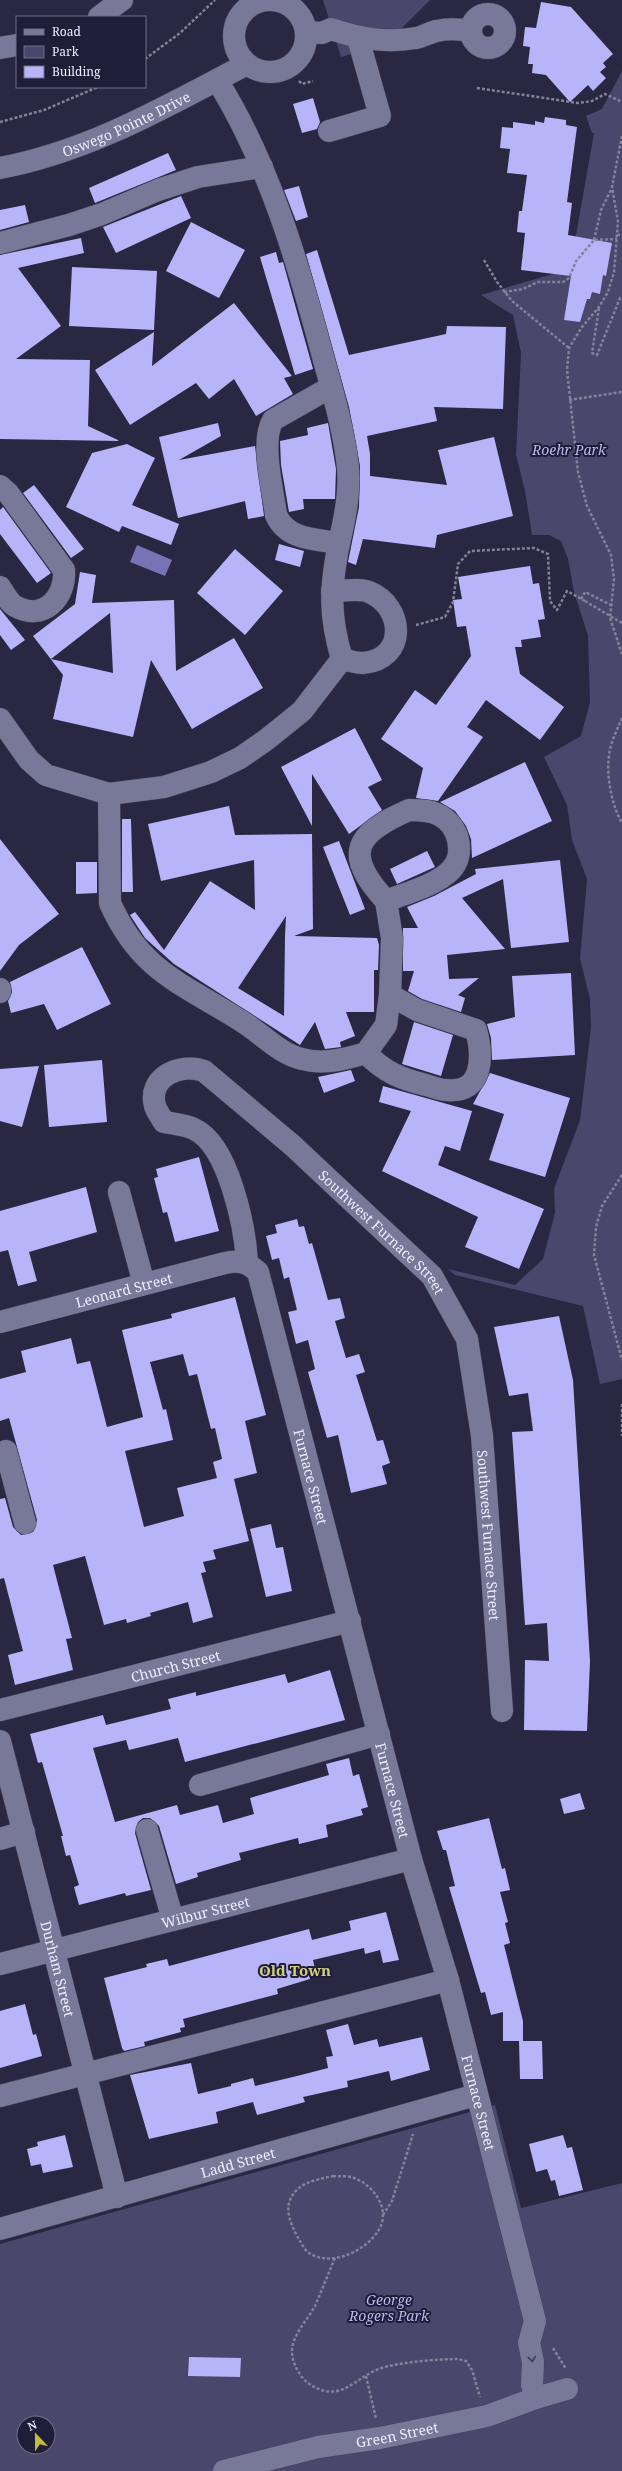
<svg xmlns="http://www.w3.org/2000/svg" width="622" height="2471" viewBox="0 0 622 2471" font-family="'Noto Serif',serif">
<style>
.green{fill:#49476c;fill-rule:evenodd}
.water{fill:#7773b4}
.building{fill:#b7b4fa;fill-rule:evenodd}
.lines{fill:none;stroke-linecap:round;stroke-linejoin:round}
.minor-casing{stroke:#46445c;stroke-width:23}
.path{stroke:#838299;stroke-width:2.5;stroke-dasharray:3 2;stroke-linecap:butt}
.minor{stroke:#787898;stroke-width:22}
.path-bridge{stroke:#838299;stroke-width:2.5;stroke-dasharray:3 2;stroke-linecap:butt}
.oneway{stroke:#3a3855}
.labels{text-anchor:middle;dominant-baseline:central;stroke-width:4;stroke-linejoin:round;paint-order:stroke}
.street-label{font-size:14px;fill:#ecedff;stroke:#1f1d38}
.park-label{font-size:14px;font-style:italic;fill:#bbb9f0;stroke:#1f1d38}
.neighbourhood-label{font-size:15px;font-weight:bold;fill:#d2ce80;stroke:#1f1d38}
</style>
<rect width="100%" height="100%" fill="#292742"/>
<path class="green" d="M323,0H430L387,43L341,57Z
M622,71V1379L600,1384L583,1306L455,1275L448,1269L515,1285L543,1259L555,1213L554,1189L580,1120L591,1028L590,999L580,959L587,879L572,840L567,805L544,757L581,736L590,702L588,636L574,592L568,559L561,541L549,535H532L525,491L516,455L521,353L513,315L481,295L570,269L594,133H592L586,116L602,109Z
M495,2105L521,2208L622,2183V2471H0V2244ZM24,2423H48V2447H24Z"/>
<path class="water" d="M137,545L172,560L165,576L130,562Z"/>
<path class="building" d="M541,2L571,7L613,54L603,63L606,67L600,72L606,78L593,91L588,85L570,102L546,75L532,73L533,64H528L530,47L523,46L525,27L536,28Z
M313,98L320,122L317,129L302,133L293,104Z
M545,117L566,120V125L577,127L567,202L572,203L568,235L612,243L606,276L603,275L600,294L592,292L590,299H587L580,322L564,320L571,276L521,270L525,233L517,232L519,211H522L527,175L507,173L510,149L500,148L502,127L513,128V122L535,125V121L544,123Z
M168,153L176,170L95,203L89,188Z
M299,186L308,217L296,221L284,190Z
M181,196L191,218L116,253L103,227Z
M25,205L29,222L0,230V210Z
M191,222L245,250L219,298L166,271Z
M81,238L84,253L18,268L61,326L16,359L90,360L88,426L120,441L0,439V255Z
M317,250L349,355L446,334L447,326L506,327L503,409L434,407L437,421L367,436L370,454V476L447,485L438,450L494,437L513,516L437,535L435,548L363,539L356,565L348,562L359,507L360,466L349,407L306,254Z
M276,252L279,263L283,262L313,369L295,375L260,257Z
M72,267L157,271L154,330L69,326Z
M234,303L292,376L284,378L293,394L256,416L234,379L209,399L196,383L130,425L95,370L154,332L152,366Z
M218,423L221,436L179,460L255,446L264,516L248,519L245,501L178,518L159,437Z
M328,423L336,469L335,499H303L304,509L289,512L281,465L280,441L308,435L307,428Z
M127,444L155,458L132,505L179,524L171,545L122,526L119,532L66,507L92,453Z
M34,485L84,549L71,558L23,493Z
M3,507L51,573L37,583L0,534V510Z
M279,544L304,551L300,567L275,560Z
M235,549L283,591L245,635L197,593Z
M530,566L533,584L539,583L545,619L538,620L541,637L521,640L522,647H515L520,674L564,707L540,740L486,700L467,727L483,737L438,801L416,798L423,768L381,739L415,690L436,705L471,656L466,626L457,627L453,600L462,599L458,577Z
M80,572L96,575L92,603L174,600L176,671L234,638L263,688L192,729L151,660L133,737L53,719L63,675L33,636L75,604ZM110,613L113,673L51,659Z
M0,609L25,640L11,650L0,635Z
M355,728L382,780L368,787L382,810L349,834L312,774V826L281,767Z
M525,762L552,821L472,858L471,839L466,826L455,811L440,802Z
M229,806L235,835L312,834L313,929L294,936L377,938L379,945L378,970H374V1012H346L355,1036L340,1042L341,1047L325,1049L315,1022L300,1045L174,964L145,938L130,915L135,912L164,950L210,881L255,910L254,860L161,881L148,824ZM286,916L285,936L284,1016L238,988Z
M122,819H131L133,892H122Z
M0,839L59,914L19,945L0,971Z
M339,841L365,909L350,915L323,847Z
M427,851L435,867L397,884L390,869Z
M560,860L569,942L511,948L503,879L462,898L505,949L447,955L449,979L479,978L458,995L465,998L461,1012L422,999L408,991L414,971H403V928H418L407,907L434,896L476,874L475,869Z
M76,862H97V893L76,894Z
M82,947L111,1004L57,1030L44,1004L11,1013L8,1001L12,992L10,982Z
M571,973L575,1055L492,1060L491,1038L487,1024L515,1017L512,976Z
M414,1022L453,1035L441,1076L402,1064Z
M102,1060L107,1122L49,1127L44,1065Z
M39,1066L22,1127L0,1121V1069Z
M351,1070L355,1081L324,1093L318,1077Z
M490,1073L570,1098L545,1177L489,1160L504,1114L473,1104Z
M383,1086L472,1111L460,1151L445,1146L438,1165L544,1209L519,1269L465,1247L478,1217L382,1171L411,1111L379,1102Z
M199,1157L219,1231L175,1242L167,1212L163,1213L154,1178L158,1177L156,1169Z
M86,1187L97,1232L29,1252L37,1281L18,1286L8,1250L0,1252V1211Z
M297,1219L299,1227L304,1226L309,1244L312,1243L328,1300L340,1298L345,1318L335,1321L346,1358L359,1354L365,1372L356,1375L377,1441L383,1440L390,1463L382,1466L387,1484L351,1493L338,1435L327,1438L308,1372L315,1369L308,1340L296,1344L288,1312L297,1310L289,1277L284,1279L279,1258L272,1260L266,1236L277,1233L275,1225Z
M235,1297L266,1415L245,1421L257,1473L234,1479L249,1541L213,1550L216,1559L203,1562L206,1572L201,1573L213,1617L193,1623L188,1602L150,1613L151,1616L127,1623L126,1619L104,1625L85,1556L53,1565L72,1638L66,1639L73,1670L15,1685L8,1655L23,1651L4,1578L0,1579V1499L5,1498L13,1527L21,1535L33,1532L37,1520L9,1418L0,1421V1379L26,1372L21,1351L71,1338L77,1364L90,1361L107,1427L143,1417L122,1330L172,1318L171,1314ZM183,1354L189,1376L197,1374L211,1429L215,1428L222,1459L213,1462L217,1478L177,1488L184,1516L144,1527L125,1451L173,1440L166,1409L163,1410L150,1362Z
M559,1316L573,1380L590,1661L587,1731L524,1730L525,1660L549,1661L547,1623L525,1625L512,1432L533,1431L528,1393L509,1396L494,1327Z
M271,1524L276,1548L283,1547L292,1591L266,1597L250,1529Z
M330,1670L345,1720L185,1762L178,1738L129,1750L126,1740L93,1748L115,1822L177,1805L180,1815L218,1805L223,1823L254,1814L250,1798L329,1775L326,1764L349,1758L353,1776L359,1774L368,1807L361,1809L363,1815L326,1825L328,1837L299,1844L298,1838L239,1853L241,1860L197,1873L198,1877L176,1884L159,1826L150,1818H143L138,1822L135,1833L151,1890L126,1896L125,1893L79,1905L74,1887L79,1885L70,1855L66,1856L61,1836H63L42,1762L38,1763L30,1734L103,1715L106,1725L171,1709L168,1699L196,1692V1696L285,1674L288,1683Z
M580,1793L585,1809L564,1814L560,1799Z
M489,1818L502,1869L505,1868L510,1890L500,1892L508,1922L505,1923L510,1943L504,1945L523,2021V2041H503V2012L491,2015L485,1992L481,1993L449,1887L455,1886L446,1850H443L437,1831Z
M386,1912L399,1960L383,1963L380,1950L365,1954L364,1948L313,1960L315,1969L308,1971L310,1979L277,1989L278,1994L183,2019L185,2027L180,2028L181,2032L144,2042L145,2046L124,2051L122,2048L104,1978L147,1967L146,1964L167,1959L169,1966L309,1929L312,1940L351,1930L349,1921Z
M25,2004L33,2035L36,2034L42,2056L0,2068V2011Z
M348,2024L354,2045L377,2039L379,2047L422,2037L430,2070L391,2081L389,2071L347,2081L348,2087L303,2097L305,2102L257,2115L253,2102L216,2112L218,2123L149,2139L130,2075L191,2063L198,2094L231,2086V2084L253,2078L255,2086L297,2076L328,2068L326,2057L333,2056L326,2030Z
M519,2041H542L543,2079H520Z
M65,2135L73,2167L43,2173L41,2164L31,2166L27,2149L38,2146L37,2142Z
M563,2135L567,2148L572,2147L583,2190L559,2196L555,2180L551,2181L547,2169L536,2172L529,2144Z
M189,2357L241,2358L240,2377L188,2376Z"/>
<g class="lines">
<g class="minor-casing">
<g id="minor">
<circle cx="270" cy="36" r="36"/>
<circle cx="488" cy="31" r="17"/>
<path d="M99,17L122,0"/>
<path d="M306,32L322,33L331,29C360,39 386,43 416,38C423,37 430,32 437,31C448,28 460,29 471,31"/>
<path d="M0,48L17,45"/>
<path d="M217,80C268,162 297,259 322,353C332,390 344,429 348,468C350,492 345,519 339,543C315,539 287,540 276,515C273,490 260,442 273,420L331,387"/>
<path d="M329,131L380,116L358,38"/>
<path id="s1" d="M0,168C90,151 167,106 247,64"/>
<path d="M0,243L69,225L102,214L158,190L198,177L262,167"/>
<path d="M0,486L8,493L64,570C66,598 43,622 15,606C9,603 4,593 0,587"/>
<path d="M339,543C330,588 329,615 342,659"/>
<path d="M0,719L29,760L46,775L109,794L164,787L211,772L240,758L266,740L302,711L342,659C349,661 357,663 363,663C408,659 404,606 369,592C360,588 343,591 332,591"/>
<path d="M109,794L110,903C141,973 184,984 243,1022C262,1034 280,1054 302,1059C323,1065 346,1059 366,1053L386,1025L390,995L392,938L386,901"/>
<path d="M409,810C419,810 430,810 439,815C459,825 466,854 451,870C435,886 406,893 386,901C343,854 354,834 409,810Z"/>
<path d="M0,989V992"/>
<path d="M366,1053C384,1072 401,1079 426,1085C433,1087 440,1090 447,1090C484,1094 483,1055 476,1030L417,1010L390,995"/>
<path d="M119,1192L144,1284"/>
<path id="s2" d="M247,1262C245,1228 229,1145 194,1129C186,1125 174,1124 164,1122C161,1117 157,1112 155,1106C147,1077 181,1062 204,1071L292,1145L432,1276L467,1339L482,1436L502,1711"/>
<path id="s3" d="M0,1322L225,1263C240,1260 247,1262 258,1272L411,1859L448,1980L535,2321L529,2343L533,2362L532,2385L536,2398"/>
<path d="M6,1451L25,1523"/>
<path id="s4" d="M0,1710L350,1621"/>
<path id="s5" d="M0,1741L117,2197"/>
<path d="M200,1785L379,1734"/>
<path d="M147,1830L173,1920"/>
<path d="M0,1839L24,1832"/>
<path id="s6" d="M0,1964L411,1859"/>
<path d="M0,2096L448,1980"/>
<path id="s7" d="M0,2229L476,2095"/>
<path id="s8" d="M224,2471L318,2447L380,2438L487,2416L536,2398L567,2389"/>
</g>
</g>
<path class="path" d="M145,59L180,33L215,0
M299,81L302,84L313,81
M477,88L578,103L592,101L605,94L622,102
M0,122L44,110L98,87
M622,136L612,187L618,222L614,272L608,292L599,307L582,327L569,348L567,370L578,472L587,506L611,555L614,579L610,618L622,654
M617,235H622
M594,240L601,210L612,188
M484,260L497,282L512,301L569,348
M504,292L523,289L538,282H563L569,278L576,261L594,240L617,239
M599,308L592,353L597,355L620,298H622
M569,400L622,392
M581,599L585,592L611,605
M416,625L445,617L453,602L458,564L470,551L534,548L548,554L550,601L557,610L567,591L585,601
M622,718C617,730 610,743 609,756C606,776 612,806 622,823
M622,1175L602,1206L596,1227L594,1255L622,1360
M622,1404V1436
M333,2176C340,2177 348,2175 354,2178C374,2185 392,2211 378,2231C365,2252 330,2267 309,2253C305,2251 302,2244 300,2241C294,2231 286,2216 289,2203C295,2183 315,2180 333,2176Z
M383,2215L392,2201L413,2134
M335,2258C328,2274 322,2290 315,2306C308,2319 291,2337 292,2352C292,2363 300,2377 308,2383C342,2407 356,2374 385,2367C404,2362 438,2359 458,2359L466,2361L472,2370L480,2397
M553,2348L566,2369
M366,2376L376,2419"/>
<use href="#minor" class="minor"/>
<path class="path-bridge" d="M585,601L622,623"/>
</g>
<defs><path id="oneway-chevron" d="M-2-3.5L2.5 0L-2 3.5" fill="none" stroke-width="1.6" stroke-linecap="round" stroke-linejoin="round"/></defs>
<use class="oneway" href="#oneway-chevron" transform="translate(532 2359) rotate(84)"/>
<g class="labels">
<g class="street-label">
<text stroke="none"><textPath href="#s1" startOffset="134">Oswego Pointe Drive</textPath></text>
<text stroke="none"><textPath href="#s2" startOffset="512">Southwest Furnace Street</textPath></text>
<text stroke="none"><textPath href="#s3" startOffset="128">Leonard Street</textPath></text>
<text stroke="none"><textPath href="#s3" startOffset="480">Furnace Street</textPath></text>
<text stroke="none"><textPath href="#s2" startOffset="848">Southwest Furnace Street</textPath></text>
<text stroke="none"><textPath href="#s4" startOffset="181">Church Street</textPath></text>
<text stroke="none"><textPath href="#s3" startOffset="804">Furnace Street</textPath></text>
<text stroke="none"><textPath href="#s6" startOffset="212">Wilbur Street</textPath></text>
<text stroke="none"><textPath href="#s5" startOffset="235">Durham Street</textPath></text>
<text stroke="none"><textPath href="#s3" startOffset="1128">Furnace Street</textPath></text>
<text stroke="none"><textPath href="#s7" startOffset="247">Ladd Street</textPath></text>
<text stroke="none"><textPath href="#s8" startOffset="177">Green Street</textPath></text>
</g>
<g class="park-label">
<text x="569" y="449">Roehr Park</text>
<text x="389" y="2299">George<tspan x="389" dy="16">Rogers Park</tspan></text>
</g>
<g class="neighbourhood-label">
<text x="295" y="1970">Old Town</text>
</g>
</g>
<rect x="16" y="16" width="130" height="72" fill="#1f1d38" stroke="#717088"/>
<rect x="24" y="29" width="20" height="6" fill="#787898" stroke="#717088"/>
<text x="52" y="36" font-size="12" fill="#ecedff">Road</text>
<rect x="24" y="46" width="20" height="12" fill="#49476c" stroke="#717088"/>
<text x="52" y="56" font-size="12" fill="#ecedff">Park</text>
<rect x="24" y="66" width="20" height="12" fill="#b7b4fa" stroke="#717088"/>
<text x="52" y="76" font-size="12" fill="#ecedff">Building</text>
<g transform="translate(36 2435) rotate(338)"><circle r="19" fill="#1f1d38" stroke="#717088"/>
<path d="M0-3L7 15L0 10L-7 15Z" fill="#c4bc3d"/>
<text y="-6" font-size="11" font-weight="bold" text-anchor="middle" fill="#ecedff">N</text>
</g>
</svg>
